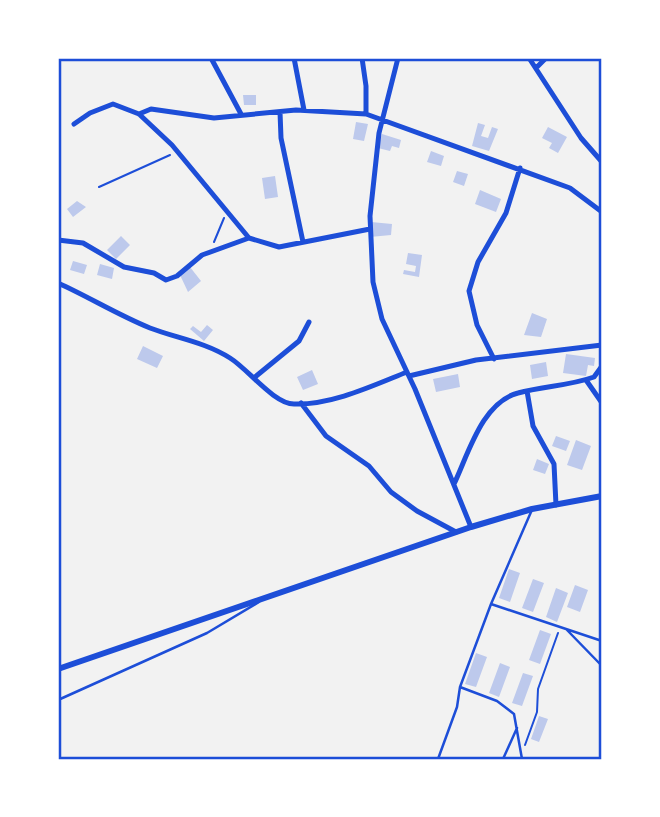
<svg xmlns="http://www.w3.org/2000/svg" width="660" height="817" viewBox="0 0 660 817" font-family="'Work Sans',sans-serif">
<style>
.building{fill:#bdc9ec}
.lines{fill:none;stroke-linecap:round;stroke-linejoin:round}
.path{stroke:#1d4ed8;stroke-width:2}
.service{stroke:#1d4ed8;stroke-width:2.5}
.minor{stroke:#1d4ed8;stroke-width:5}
.tertiary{stroke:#1d4ed8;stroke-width:6}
.neatline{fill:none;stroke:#1d4ed8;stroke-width:2.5}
</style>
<rect width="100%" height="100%" fill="#f2f2f2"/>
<path class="building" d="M243,95H256V105H244Z
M356,122L368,124L364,141L353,139Z
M478,123L485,125L481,136L488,138L492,127L498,129L489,151L472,146Z
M548,127L567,137L558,153L549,148L552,143L542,138Z
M382,134L401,140L399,148L392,146L390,151L378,148Z
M431,151L444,156L441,166L427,162Z
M457,171L468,174L464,186L453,182Z
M275,176L278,197L265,199L262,178Z
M480,190L501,199L496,212L475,204Z
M77,201L86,207L73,217L67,209Z
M371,222L392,224L391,235L370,237Z
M121,236L130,245L116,259L107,250Z
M408,253L422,255L419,277L403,274L404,270L415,272L416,266L406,264Z
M73,261L87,265L84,274L70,270Z
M100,264L114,268L112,279L97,275Z
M190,267L201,281L188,292L180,275Z
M532,313L547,319L541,337L524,335Z
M207,325L213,330L204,341L190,329L193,326L201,332Z
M143,346L163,356L157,368L137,359Z
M566,354L595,358L594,366L588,365L586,376L563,373Z
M546,362L548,376L532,379L530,365Z
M312,370L318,384L303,390L297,377Z
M458,374L460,387L436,392L433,379Z
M556,436L570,441L566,451L552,446Z
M576,440L591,446L582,470L567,465Z
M537,459L549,464L545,474L533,470Z
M509,569L520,573L510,602L499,598Z
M533,579L544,583L533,612L522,608Z
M575,585L588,590L580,612L567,607Z
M556,588L568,593L557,622L546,617Z
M540,630L551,634L540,664L529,660Z
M476,653L487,657L476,687L465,684Z
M500,663L510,667L499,697L489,693Z
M523,673L533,676L522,706L512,703Z
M539,716L548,719L539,742L531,739Z"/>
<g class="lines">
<path class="path" d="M99,187L170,155
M214,242L224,218
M525,745L537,712L538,689L558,633"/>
<path class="service" d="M491,604L602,641
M567,630L602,666
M460,687L497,701L514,714L522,759
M58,700L207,633L259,602
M438,759L457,707L460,687L491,604L531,512
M503,759L517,728
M580,759H602"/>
<path class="minor" d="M211,58L241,114
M294,58L304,110
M362,58L366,86V114
M398,58L379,133L370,216L373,282L382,319L415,389L471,527
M529,58L581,138L602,162
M536,68L546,58
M280,112L281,138L303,242
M139,114L151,109L214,118L296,110L366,114L570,188L602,212
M74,124L90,113L113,104L139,114L172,145L249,238L279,247L370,229
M58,240L83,243L124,267L154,273L166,280L177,276L202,255L249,238
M58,283C89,297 118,315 150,328C176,338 205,342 230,358C248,369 274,404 294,404C332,405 372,386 407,372
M494,359L477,325L469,291L478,262L506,213L520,168
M409,376L476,360L602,345
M255,377L299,341L309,322
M586,380L602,403
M527,391L533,426L554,464L556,505
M301,403L326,436L369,466L391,492L417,511L456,532
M454,484C468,455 482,402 518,393C543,386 569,386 594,377L602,366"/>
<path class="tertiary" d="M58,669L471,527L532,509L602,496"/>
</g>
<rect width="660" height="817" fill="none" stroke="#ffffff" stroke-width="119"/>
<rect x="60" y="60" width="540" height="698" class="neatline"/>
</svg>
